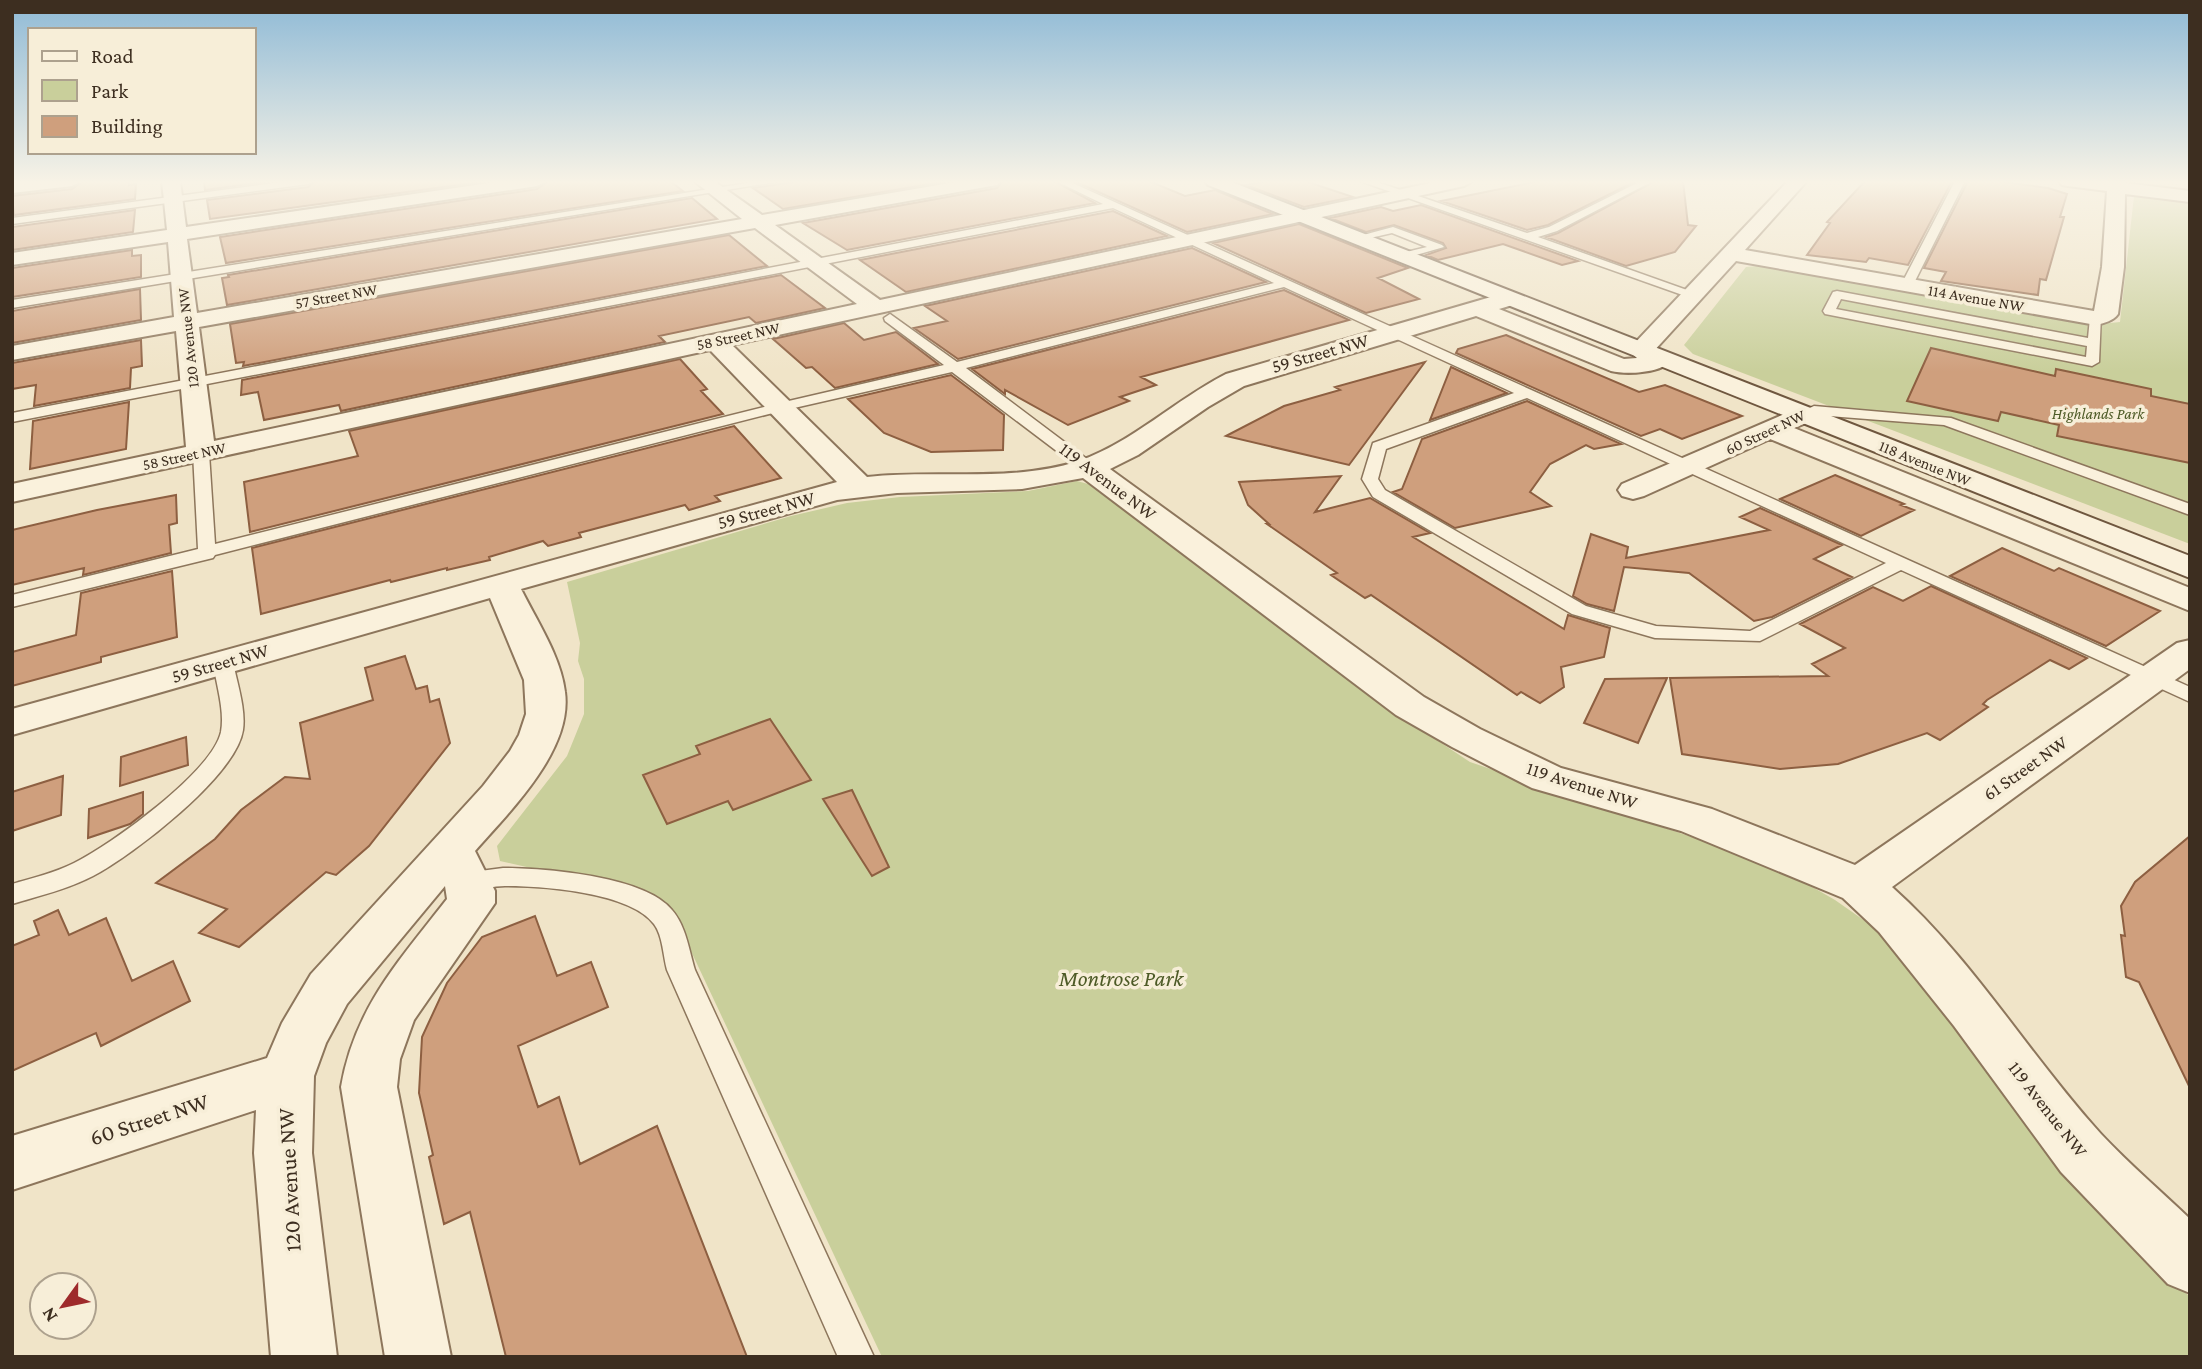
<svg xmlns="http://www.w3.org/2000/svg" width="2202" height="1369" viewBox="0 0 2202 1369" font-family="'Crimson Pro',serif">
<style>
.green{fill:#c9cf9b}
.building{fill:#cf9f7d;stroke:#8d5f41;stroke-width:2}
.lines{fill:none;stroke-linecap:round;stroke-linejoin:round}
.service-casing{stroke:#8d765c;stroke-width:3}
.minor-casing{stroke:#8d765c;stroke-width:4}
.secondary-casing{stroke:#6f573f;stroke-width:4}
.service{fill:#faf1dc;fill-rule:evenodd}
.minor{fill:#faf1dc;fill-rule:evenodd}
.secondary{fill:#faf1dc;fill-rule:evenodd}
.labels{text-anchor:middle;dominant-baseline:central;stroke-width:7;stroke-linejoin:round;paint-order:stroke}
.far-street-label{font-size:16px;fill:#3d2e20;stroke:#f7eed8}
.far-park-label{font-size:16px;font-style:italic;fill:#4d5a26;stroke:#f7eed8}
.street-label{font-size:19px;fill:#3d2e20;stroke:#f7eed8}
.near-park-label{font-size:23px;font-style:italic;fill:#4d5a26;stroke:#f7eed8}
.near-street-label{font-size:23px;fill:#3d2e20;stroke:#f7eed8}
</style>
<rect width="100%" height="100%" fill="#f0e4c8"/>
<path class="green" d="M2144,194L2190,200V544L1693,354L1684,345L1746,267L1768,265L2100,324L2120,322L2134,196Z
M1077,481L1099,487L1417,727L1470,762L1736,852L1788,873L1835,900L1875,928L1920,971L2160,1269L2190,1297V1357H882L674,915L653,896L500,861L497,846L567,756L584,714V679L578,661L580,643L567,582L791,516L847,503L900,497L1028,491Z"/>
<path class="building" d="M83,181H129V185L136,184L135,199L14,215L12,196L72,189Z
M204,181H271L205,190Z
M315,181H487L210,219L207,200L308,187Z
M548,181H670L683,191L226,263L220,237L537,189Z
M800,181H948L783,209L753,188Z
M1003,181H1054L1095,203L847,250L803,223L997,188Z
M1074,181H1149L1185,196L1215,190L1273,214L1187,232Z
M1268,181H1305L1353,197L1304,207L1246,185Z
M1539,181H1636L1548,225L1527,230L1441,201Z
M1655,181H1683L1688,225L1696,226L1675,252L1626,266L1546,237L1558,233Z
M1865,181H1952L1908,265L1869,258L1866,262L1807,255L1830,223L1827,222Z
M1968,181H1997L2048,188L2067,194L2060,217H2064L2046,280L2040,279L2038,295L1941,281L1946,272L1924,268Z
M692,198L717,219L227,305L222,278L229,277L228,275Z
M1421,205L1578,261L1562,265L1503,244L1438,260L1426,255L1446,248L1443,243L1394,225L1366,232L1330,218L1381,207L1393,211Z
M135,210L133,232L12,250V227Z
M1113,211L1167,236L906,292L860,260Z
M1299,224L1408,268L1378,278L1419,299L1366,313L1213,243Z
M729,235L767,266L243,366L244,362L236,363L230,324Z
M1192,248L1266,282L958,359L914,328L947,321L925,306Z
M132,250V256L141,255V277L12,297V268Z
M781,275L825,308L756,323L749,317L659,336L665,342L341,411L339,405L264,420L258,392L241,395L242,380Z
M140,289L141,320L12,343V311Z
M1284,290L1349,320L1141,377L1156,385L1120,397L1129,401L1068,425L1005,390V394L972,369Z
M844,323L864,340L896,332L938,364L835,388L812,367L806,368L773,339Z
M1506,335L1639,392L1665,385L1742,416L1682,439L1660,429L1641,436L1456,353L1458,349Z
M141,340L142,366L131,368L130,388L34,406L36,385L12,389V363Z
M1931,348L2055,376L2056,369L2151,389V396L2190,404V463L2057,436L2059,425L2001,412L1998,421L1907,401Z
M680,359L707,389L701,391L723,414L250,532L244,482L358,456L349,431Z
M1425,362L1349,465L1226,436L1284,406L1340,390L1335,387Z
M1451,367L1507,393L1430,420Z
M951,375L1004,415L1003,450L931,452L884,433L848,399Z
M1527,401L1621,444L1594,449L1586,445L1550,464L1530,492L1551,506L1455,528L1393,492L1402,489L1422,439Z
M129,402L126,449L30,469L33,421Z
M734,426L781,478L715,496L720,501L689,510L685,505L579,533L581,537L548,546L543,541L489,557L490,560L447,570V568L391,582L390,580L261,614L252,548Z
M1835,475L1904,504L1901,505L1914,510L1861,536L1780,499Z
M1341,476L1315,512L1370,498L1430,533L1413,537L1564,629L1568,615L1610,628L1604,657L1561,667L1564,687L1540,703L1521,692L1517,695L1371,595L1365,598L1331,575L1337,573L1267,524H1269L1248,505L1239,482Z
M176,495L177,523L169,525L171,553L83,575L84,568L12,585V530L97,510Z
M1760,508L1842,545L1814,559L1852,577L1772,617L1754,621L1689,573L1624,567L1614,611L1587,604L1573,596L1591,534L1628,547L1626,558L1769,530L1740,517Z
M2002,548L2054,571L2059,568L2160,611L2106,646L1950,576Z
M172,571L177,637L101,657V662L12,686V652L76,635L81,593Z
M1931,586L2087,658L2069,669L2050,660L1987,700L1983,704L1988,707L1940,740L1927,733L1838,764L1780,769L1682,754L1670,678L1828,676L1812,664L1845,648L1800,624L1873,587L1903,601Z
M405,656L416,689L427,686L430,702L439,699L450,743L369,846L336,875L326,872L239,947L199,933L227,909L156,883L215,839L241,810L285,777L310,779L300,723L373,700L365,668Z
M1667,678L1638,743L1584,723L1605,679Z
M770,719L811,780L733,810L728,801L667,824L643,775L700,754L696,746Z
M186,737L188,765L120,786L121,757Z
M63,776L61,815L12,831V792Z
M852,790L889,867L872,876L823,799Z
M143,792V814L130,824L88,838L89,809Z
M2190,836V1088L2139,982L2126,977L2121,935L2125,936L2121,906L2135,882Z
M58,910L69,935L106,918L132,981L173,961L190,1001L101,1046L96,1033L12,1071V946L39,935L34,921Z
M535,916L557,976L591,962L608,1007L518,1046L538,1107L559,1097L580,1164L657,1126L747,1357H506L470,1212L444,1224L429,1157L433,1155L419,1093L422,1037L447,983L482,937Z"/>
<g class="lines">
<g class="service-casing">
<path id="service" d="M289,181H313L308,184L12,224V218Z
M760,181H781L12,308V300Z
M1056,181H1068L2190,687V702L1901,570L1760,641L1655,638L1572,614L1373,497L1362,479L1373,443L1514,393L1284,287L966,368L1095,465L1097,468L1095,471H1083L952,372L781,411L215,555L213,558L12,607V595L198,549L193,453L195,450L201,448L209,453L215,544L780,403L944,365L885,321L884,318L890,314L957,362L1274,283L1113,208L12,422V413L1103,204ZM1527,398L1886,563L1750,631L1656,626L1586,606L1385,490L1378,479L1386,449Z
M1360,181H1374L1527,233L1549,227L1641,181H1653L1557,231L1538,237L1701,295L1691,298Z
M1955,181H1965L1913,285L1903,288L1901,285Z
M1393,227L1442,245L1444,247L1402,259L1396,256L1398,254L1427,247L1392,233L1357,241L1352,238Z
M1837,291L2088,338L2090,318L2091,315H2101L2099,362L2092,366L1825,314L1823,311L1833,292ZM1841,299L2087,346L2086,357L1836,309Z
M1814,406L1951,418L2190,504V515L1944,425L1816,415L1801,419L1794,415Z
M223,656L230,658L233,662C237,683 246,709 243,730C236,776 133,855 93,876C68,889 39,896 12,904V884C33,878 54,873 74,863C111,845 212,772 221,732C225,710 216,684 213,662L216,658Z
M503,868C544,868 645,876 672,910C686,926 689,950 695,970L874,1357H838L667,970C663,956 663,936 654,924C630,892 542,886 505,886C489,886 473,893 457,888L453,881L457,874Z"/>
</g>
<g class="minor-casing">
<path id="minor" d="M28,181H81L72,186L12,193V183Z
M162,181H180L186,227L503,181H546L537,186L187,239L197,313L742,219L694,181H714L762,215L962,181H1000L997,185L991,186L775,225L880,300L1440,181H1473L1464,186L732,345L867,477C936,469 1011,483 1079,461C1133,442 1175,400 1226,374L1508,292L1516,294L1519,299L1516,304L1499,309L1624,359L1637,358L1629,351L1632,346L1788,181H1807L1745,250L2094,311L2102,267L2107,191L2068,186L2062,185L2059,181H2125V183L2190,191V202L2125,194L2124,267L2118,314C2113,321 2104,323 2096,325L1736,261L1652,353L1669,354L1673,359C1663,373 1627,375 1611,371L1476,316L1244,386L1208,407L1138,455L1110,469L1424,697L1480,729L1561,768L1712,809L1855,865L2177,643L2190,640V669L1892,887C1973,959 2029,1055 2101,1134C2129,1164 2161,1191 2190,1219V1293L2168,1284L2061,1172L1954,1026L1879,932L1843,898L1681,831L1532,788L1452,747L1396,715L1083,478L1022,489L897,493L837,500L521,589C537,621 561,657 565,692C573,750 510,811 475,851L495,891V903L414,1020L400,1059L397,1087L451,1357H385L341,1087C355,1007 399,961 447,899L445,886L347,1004L326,1043L314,1076L312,1153L337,1357H271L254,1153L256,1110L12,1190V1136L267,1058L282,1023L311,974L483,786L510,751L519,735L526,714L524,680L490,598L12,735V709L837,482L710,350L12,502V484L186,447L176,331L12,360V346L174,317L168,242L12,265V253L167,230ZM755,228L857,304L214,441L199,327Z
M1796,409L1806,411L1810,417L1806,423L1794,428L2190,588V611L1770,439L1644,496L1633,499L1622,496L1618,490L1622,484Z"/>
</g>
<g class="secondary-casing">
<path id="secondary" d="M1205,181H1229L2190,556V578L1208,185Z"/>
</g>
<use href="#service" class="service"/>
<use href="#minor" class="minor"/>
<use href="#secondary" class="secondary"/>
</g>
<linearGradient id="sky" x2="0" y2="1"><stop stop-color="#8fbad6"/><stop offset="0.49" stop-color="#f8f3e6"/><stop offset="1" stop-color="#f8f3e6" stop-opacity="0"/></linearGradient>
<rect width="2202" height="372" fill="url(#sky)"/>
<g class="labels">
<g class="far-street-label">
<text transform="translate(336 296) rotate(-10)">57 Street NW</text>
<text transform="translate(1976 298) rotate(10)">114 Avenue NW</text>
<text transform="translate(738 336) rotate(-12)">58 Street NW</text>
<text transform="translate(188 338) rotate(-96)">120 Avenue NW</text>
<text transform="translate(1765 432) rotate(-25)">60 Street NW</text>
<text transform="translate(184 456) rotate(-12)">58 Street NW</text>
<text transform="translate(1925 463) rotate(22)">118 Avenue NW</text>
</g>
<g class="far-park-label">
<text x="2098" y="413">Highlands Park</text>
</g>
<g class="street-label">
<text transform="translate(1320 353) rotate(-16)">59 Street NW</text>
<text transform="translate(1108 481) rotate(37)">119 Avenue NW</text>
<text transform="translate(766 510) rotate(-15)">59 Street NW</text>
<text transform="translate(220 663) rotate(-16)">59 Street NW</text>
<text transform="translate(2025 768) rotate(-35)">61 Street NW</text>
<text transform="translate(1582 785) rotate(18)">119 Avenue NW</text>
<text transform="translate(2048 1109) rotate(52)">119 Avenue NW</text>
</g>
<g class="near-park-label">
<text x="1121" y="978">Montrose Park</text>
</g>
<g class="near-street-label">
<text transform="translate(149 1119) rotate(-18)">60 Street NW</text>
<text transform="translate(289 1180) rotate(-93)">120 Avenue NW</text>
</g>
</g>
<rect width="2202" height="1369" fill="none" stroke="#3d2e20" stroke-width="28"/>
<rect x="28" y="28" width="228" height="126" fill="#f7eed8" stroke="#ada18e" stroke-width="2"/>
<rect x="42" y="51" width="35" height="10" fill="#faf1dc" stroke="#ada18e" stroke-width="2"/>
<text x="91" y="63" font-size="21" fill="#3d2e20">Road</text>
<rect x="42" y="80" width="35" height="21" fill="#c9cf9b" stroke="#ada18e" stroke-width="2"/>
<text x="91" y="98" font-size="21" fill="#3d2e20">Park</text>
<rect x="42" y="116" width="35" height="21" fill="#cf9f7d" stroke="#ada18e" stroke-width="2"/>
<text x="91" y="133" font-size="21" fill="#3d2e20">Building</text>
<g transform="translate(63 1306) rotate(237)"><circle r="33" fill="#f7eed8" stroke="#ada18e" stroke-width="2"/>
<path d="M0-5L12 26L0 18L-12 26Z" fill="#9e2a2b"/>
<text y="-10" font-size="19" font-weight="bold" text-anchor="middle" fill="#3d2e20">N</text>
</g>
</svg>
